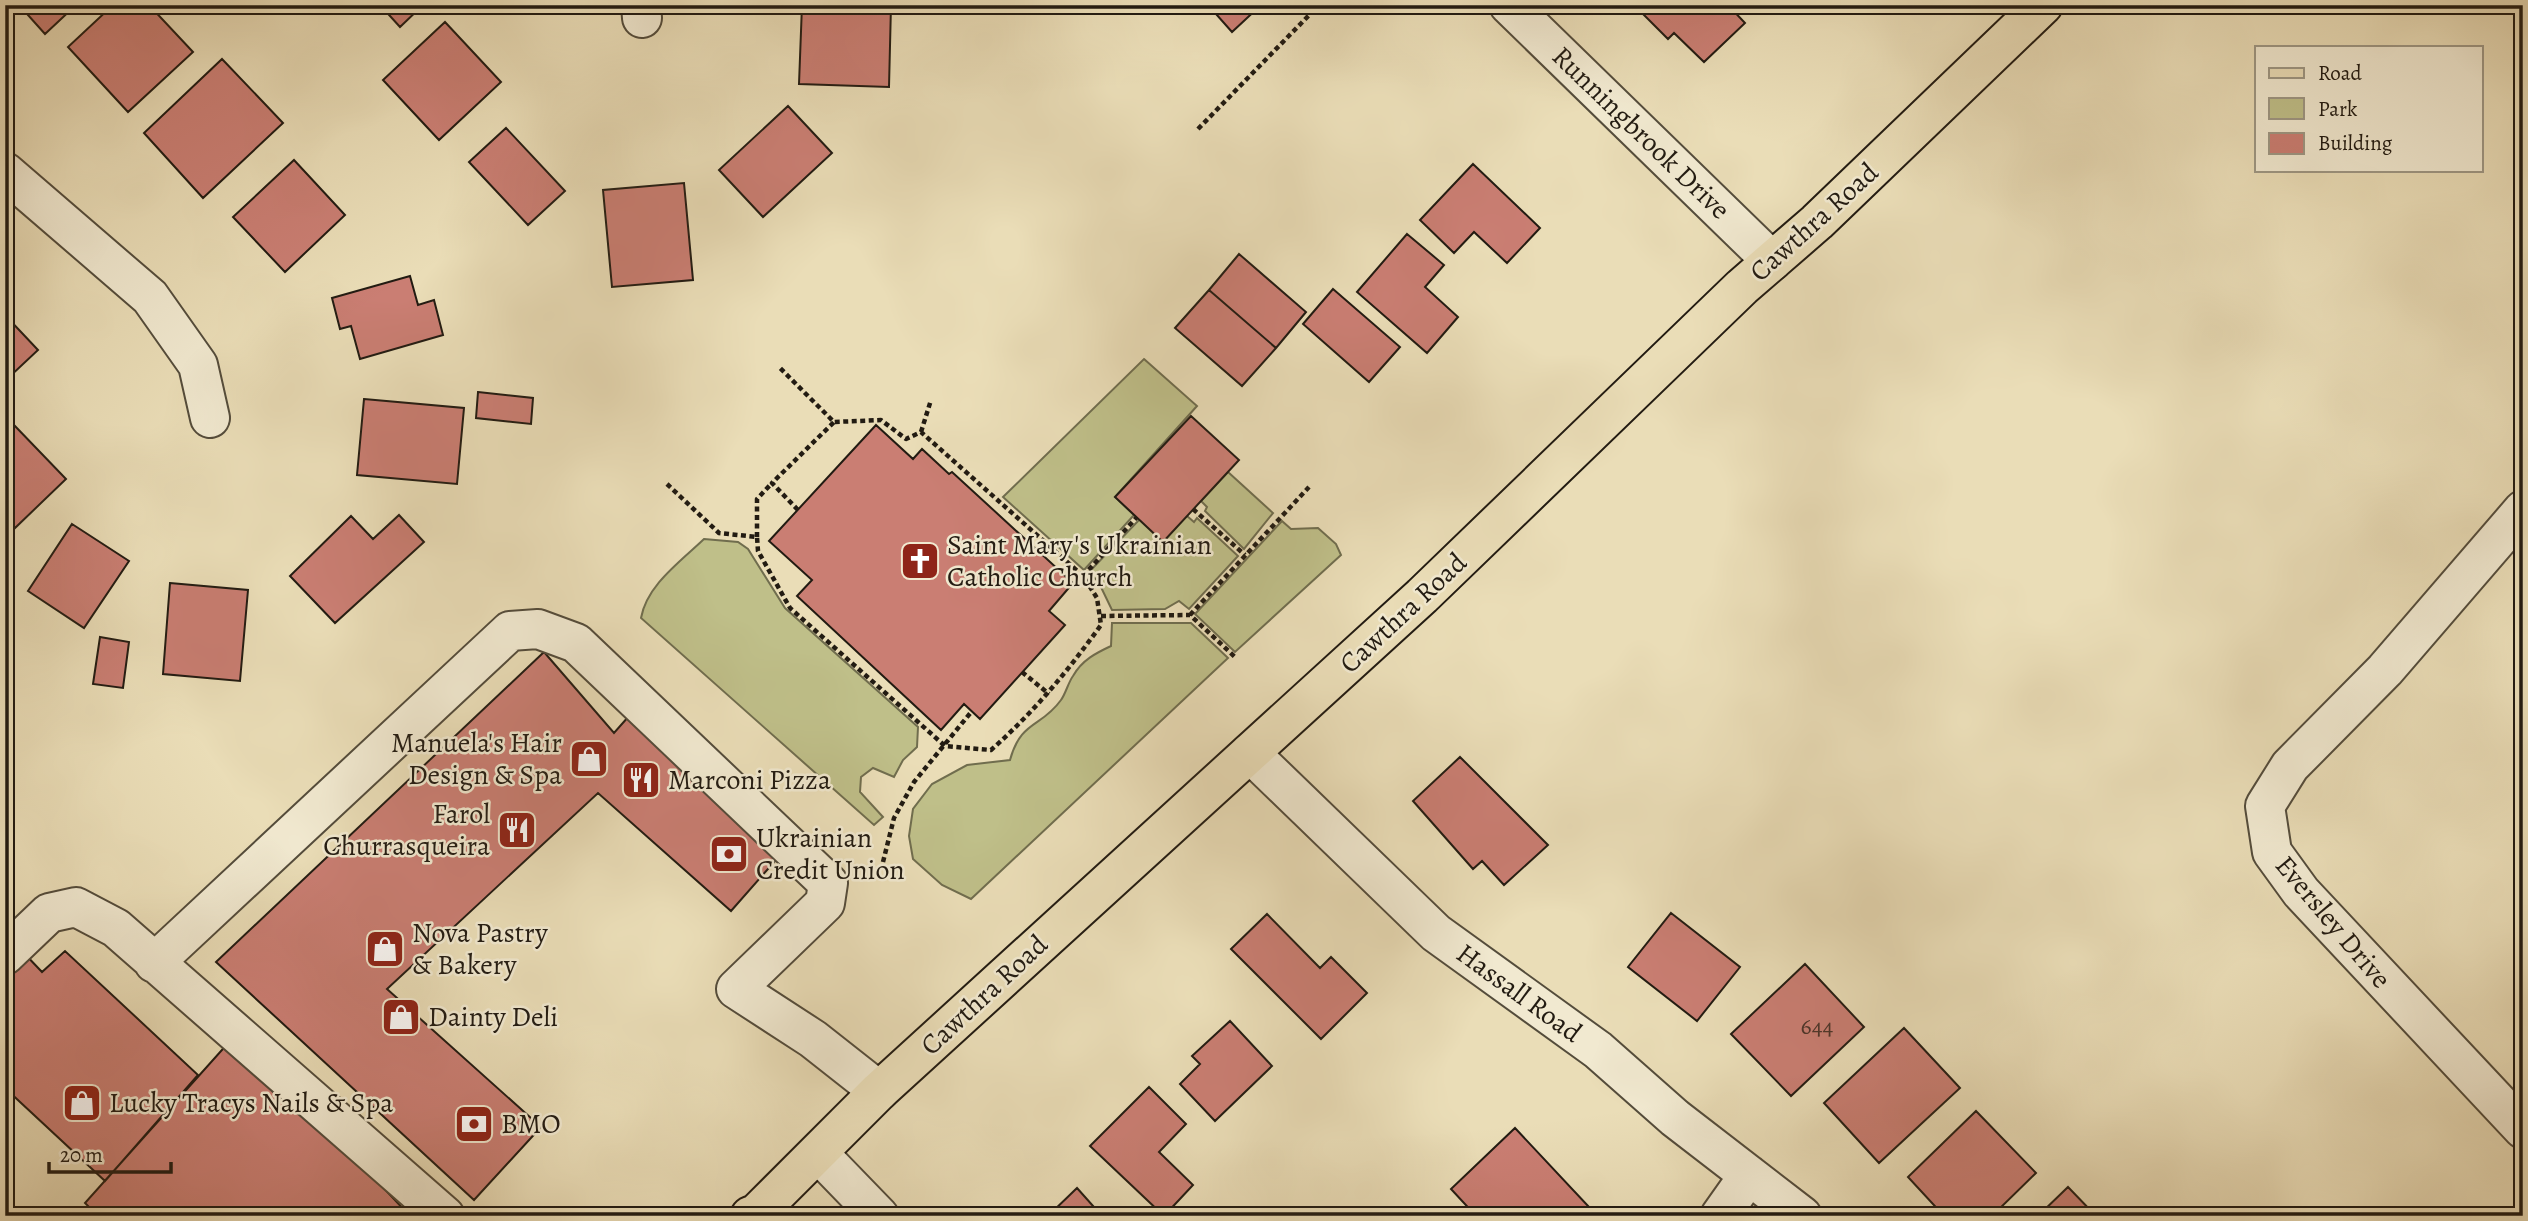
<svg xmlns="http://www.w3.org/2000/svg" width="2528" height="1221" viewBox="0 0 2528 1221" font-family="Alegreya,serif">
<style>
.green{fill:#bfbf89;stroke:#706d4e;stroke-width:2}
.building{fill:#ca7e73;stroke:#221b12;stroke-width:2}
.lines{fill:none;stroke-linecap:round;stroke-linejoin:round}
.minor-casing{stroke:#544c3b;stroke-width:42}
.major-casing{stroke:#221b12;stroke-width:42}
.path{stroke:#221b12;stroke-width:4.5;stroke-dasharray:5 3.5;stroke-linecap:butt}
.minor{stroke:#f1e9d0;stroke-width:38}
.major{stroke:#eaddb7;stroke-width:38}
.labels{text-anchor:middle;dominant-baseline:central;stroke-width:5;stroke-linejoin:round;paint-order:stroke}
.number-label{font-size:24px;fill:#4c342a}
.street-label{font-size:28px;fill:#221b12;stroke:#f1e9d0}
.poi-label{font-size:28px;fill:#221b12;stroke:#f1e9d0;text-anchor:start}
</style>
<rect width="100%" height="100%" fill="#eaddb7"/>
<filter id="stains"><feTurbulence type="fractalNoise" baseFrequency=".00286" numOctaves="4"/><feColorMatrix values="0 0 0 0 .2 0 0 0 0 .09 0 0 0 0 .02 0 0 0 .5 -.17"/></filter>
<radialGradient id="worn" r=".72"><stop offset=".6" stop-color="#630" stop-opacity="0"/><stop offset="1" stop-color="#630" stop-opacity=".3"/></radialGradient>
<path class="green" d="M1144,359L1197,406L1115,497L1134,515L1084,570L1003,497Z
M1228,472L1273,513L1244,549L1205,511L1207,507L1201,501Z
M1187,516L1194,522L1197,518L1238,556L1189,609L1179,601L1165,609L1112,610L1098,581L1088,573L1139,520Z
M1282,521L1291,529L1318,528L1336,544L1341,555L1235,652L1195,614Z
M704,539L738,542L748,549L785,608L918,727L917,747L903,760L894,777L873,768L861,777L860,792L883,817L874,825L641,618C647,585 680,562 704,539Z
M1112,623H1191L1228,658L971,899L942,885L913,859L909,836L913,809L932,784L967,765L1010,760C1021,720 1041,728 1061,700C1066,693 1068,683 1073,676C1082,660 1096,653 1111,646Z"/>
<path class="building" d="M19,5H76L45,34Z
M113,5H149L193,52L128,112L68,47Z
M380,5H423L400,27Z
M802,5H891L889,87L799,84Z
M1208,5H1261L1232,32Z
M1634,5H1728L1745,23L1704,62L1674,33L1668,39Z
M445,22L501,82L439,140L383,80Z
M222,59L283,123L203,198L144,133Z
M788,106L832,153L763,217L719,170Z
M506,128L565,191L528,225L469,162Z
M294,160L345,215L285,272L233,217Z
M1473,164L1540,228L1507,263L1474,232L1454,253L1420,220Z
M684,183L693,280L612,287L603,190Z
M1407,234L1444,265L1425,287L1458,317L1427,353L1357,292Z
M1239,254L1306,312L1276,348L1209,290Z
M410,276L418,305L434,300L443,335L360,359L351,326L340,329L332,298Z
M1333,289L1400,347L1369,382L1303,324Z
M1209,290L1276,348L1242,386L1175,328Z
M5,315L38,350L5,381Z
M478,392L533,398L531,424L476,418Z
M364,399L464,408L457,484L357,475Z
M1191,416L1239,460L1163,542L1115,497Z
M14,425L66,479L15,528L5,518V433Z
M876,425L913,459L922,449L949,474L952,472L1073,583L1049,611L1065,625L980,719L964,704L941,730L797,596L812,580L769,541Z
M399,515L424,542L335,623L290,576L351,516L373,539Z
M72,524L129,561L84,628L28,591Z
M170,583L248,590L240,681L163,674Z
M100,637L129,642L123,688L93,684Z
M544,652L614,733L629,716L782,853L731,911L598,793L387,989L541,1127L474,1200L216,962Z
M1460,757L1548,845L1504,885L1482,861L1473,869L1413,801Z
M1671,913L1740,967L1697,1021L1628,967Z
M1267,914L1320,968L1331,957L1367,993L1321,1039L1231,949Z
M22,951L42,972L65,951L198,1075L105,1181L5,1088V968Z
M1805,964L1864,1027L1791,1096L1731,1034Z
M1230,1021L1272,1066L1215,1121L1180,1084L1200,1064L1192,1056Z
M1904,1028L1960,1088L1879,1163L1824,1103Z
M238,1032L408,1214L405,1216H98L85,1203Z
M1149,1087L1186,1124L1159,1152L1193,1185L1164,1216L1090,1146Z
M1976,1111L2036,1173L1992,1216H1944L1908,1177Z
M1515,1128L1589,1207L1580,1216H1476L1451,1189Z
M2068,1187L2096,1216H2038Z
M1077,1188L1102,1216H1048Z
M1433,1208L1439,1216H1425Z"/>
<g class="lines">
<g class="minor-casing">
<path id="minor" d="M641,5L642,18
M1509,5L1772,261
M5,172L150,297L198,365L210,418
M2523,510L2385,670L2290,766L2265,806L2272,852L2301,892L2523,1129
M1250,753L1436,933L1598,1050L1675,1118L1802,1216
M5,955L49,913L76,907L116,928L445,1216
M154,963L510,631L538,629L576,643L828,883L825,903L736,989L813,1039L879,1091
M818,1153L879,1216
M1720,1216L1749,1175"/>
</g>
<g class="major-casing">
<path id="major" d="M750,1216L756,1214L879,1091L1422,596L1742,287L1817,222L2043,5"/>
</g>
<path class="path" d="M1198,129L1319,5
M921,432L931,400
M667,484L719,533L757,537L758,551L790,608L945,746L991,750C1033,713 1068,671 1101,625L1097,598L1083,576L921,432L906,439L881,420L834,422L779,367
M1193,509L1245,555
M798,510L772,483L834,422
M757,537V499L772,483
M1083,576L1137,517
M1190,615L1309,487
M1101,616L1190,615L1235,657
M1022,672L1049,694
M883,862L894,818L914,782L972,711"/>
<use href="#minor" class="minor"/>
<use href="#major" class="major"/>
</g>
<defs>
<g id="church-square" transform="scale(2.0125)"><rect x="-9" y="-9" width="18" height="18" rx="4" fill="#8f2418" stroke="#f1e9d0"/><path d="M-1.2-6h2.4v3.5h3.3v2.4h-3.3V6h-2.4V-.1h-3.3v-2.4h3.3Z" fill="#fff"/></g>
<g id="shop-square" transform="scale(2.0125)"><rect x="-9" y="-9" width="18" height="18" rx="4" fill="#8f2418" stroke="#f1e9d0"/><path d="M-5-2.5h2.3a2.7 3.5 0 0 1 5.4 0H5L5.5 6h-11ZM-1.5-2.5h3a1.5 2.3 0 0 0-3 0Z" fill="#fff"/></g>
<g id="restaurant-square" transform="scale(2.0125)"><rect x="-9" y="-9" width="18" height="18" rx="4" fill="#8f2418" stroke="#f1e9d0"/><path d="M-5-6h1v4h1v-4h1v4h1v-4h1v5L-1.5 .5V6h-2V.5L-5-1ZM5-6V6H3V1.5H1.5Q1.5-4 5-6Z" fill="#fff"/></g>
<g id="bank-square" transform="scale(2.0125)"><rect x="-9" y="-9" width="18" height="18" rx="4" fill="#8f2418" stroke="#f1e9d0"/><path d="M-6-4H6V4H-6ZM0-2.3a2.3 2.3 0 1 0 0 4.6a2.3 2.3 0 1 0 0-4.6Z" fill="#fff"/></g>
</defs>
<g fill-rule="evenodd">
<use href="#church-square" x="920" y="561"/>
<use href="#shop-square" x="589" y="759"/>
<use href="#restaurant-square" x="641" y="780"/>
<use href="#restaurant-square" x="517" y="830"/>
<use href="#bank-square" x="729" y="854"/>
<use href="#shop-square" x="385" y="949"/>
<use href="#shop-square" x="401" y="1017"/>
<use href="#shop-square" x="82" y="1103"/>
<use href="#bank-square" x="474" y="1124"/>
</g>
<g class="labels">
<g class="number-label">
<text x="1817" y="1026">644</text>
</g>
<g class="street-label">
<text transform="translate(1641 133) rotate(44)">Runningbrook Drive</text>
<text transform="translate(1814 222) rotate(-42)">Cawthra Road</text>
<text transform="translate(1403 613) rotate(-43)">Cawthra Road</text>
<text transform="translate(2333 922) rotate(50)">Eversley Drive</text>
<text transform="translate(1519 993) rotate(36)">Hassall Road</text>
<text transform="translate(984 995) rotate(-43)">Cawthra Road</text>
</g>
<g class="poi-label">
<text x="947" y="545">Saint Mary's Ukrainian<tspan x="947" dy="32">Catholic Church</tspan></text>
<text x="562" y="743" text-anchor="end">Manuela's Hair<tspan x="562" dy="32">Design &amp; Spa</tspan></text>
<text x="668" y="780">Marconi Pizza</text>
<text x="490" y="814" text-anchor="end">Farol<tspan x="490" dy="32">Churrasqueira</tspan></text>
<text x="756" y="838">Ukrainian<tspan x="756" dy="32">Credit Union</tspan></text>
<text x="412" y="933">Nova Pastry<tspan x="412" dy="32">&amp; Bakery</tspan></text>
<text x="428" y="1017">Dainty Deli</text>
<text x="109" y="1103">Lucky Tracys Nails &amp; Spa</text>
<text x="501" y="1124">BMO</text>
</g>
</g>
<rect width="2528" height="1221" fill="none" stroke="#eaddb7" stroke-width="28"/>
<rect x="7" y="7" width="2514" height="1207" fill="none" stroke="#221b12" stroke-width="3.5"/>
<rect x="14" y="14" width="2500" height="1193" fill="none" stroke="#221b12" stroke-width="2"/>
<rect x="2255" y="46" width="228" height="126" fill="#f1e9d0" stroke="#9e9784" stroke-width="2"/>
<rect x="2269" y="68" width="35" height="10" fill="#eaddb7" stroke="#9e9784" stroke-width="2"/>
<text x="2318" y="80" font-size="21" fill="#221b12">Road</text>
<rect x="2269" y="98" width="35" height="21" fill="#bfbf89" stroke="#9e9784" stroke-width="2"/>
<text x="2318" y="116" font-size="21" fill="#221b12">Park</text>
<rect x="2269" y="133" width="35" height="21" fill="#ca7e73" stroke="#9e9784" stroke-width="2"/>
<text x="2318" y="150" font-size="21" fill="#221b12">Building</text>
<path d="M49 1162v10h122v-10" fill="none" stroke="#221b12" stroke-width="3.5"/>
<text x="60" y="1162" font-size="21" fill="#221b12" stroke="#f1e9d0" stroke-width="5" paint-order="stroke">20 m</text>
<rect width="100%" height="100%" filter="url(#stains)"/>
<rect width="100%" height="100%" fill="url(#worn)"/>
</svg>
